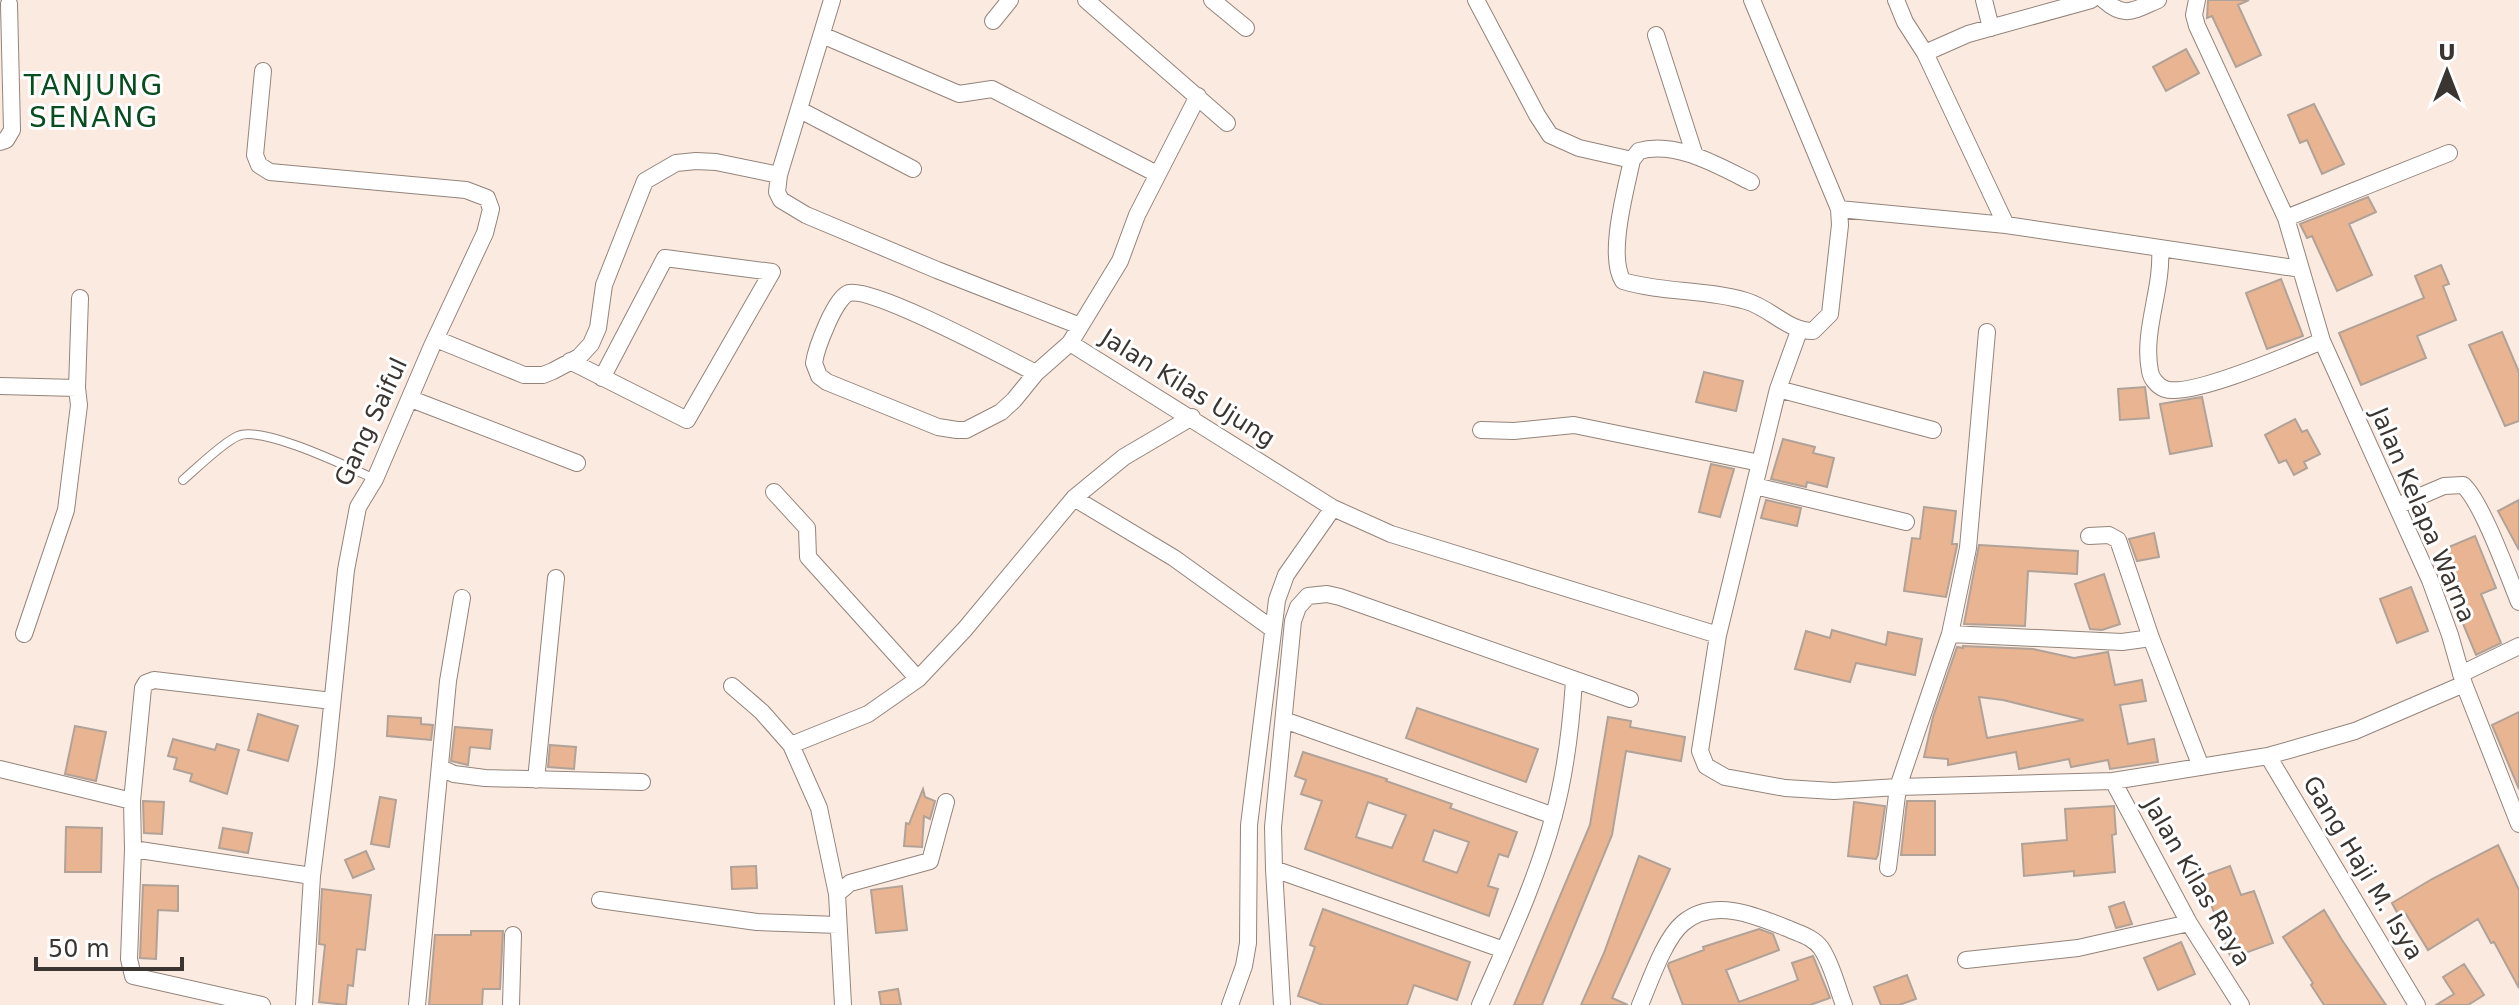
<svg xmlns="http://www.w3.org/2000/svg" width="2519" height="1005" viewBox="0 0 2519 1005" font-family="'DejaVu Sans',sans-serif">
<style>
.building{fill:#e8b492;stroke:#b1a298;stroke-width:2;fill-rule:evenodd}
.lines{fill:none;stroke-linecap:round;stroke-linejoin:round}
.lane-casing{stroke:#93847b;stroke-width:10}
.street-casing{stroke:#93847b;stroke-width:18}
.lane{stroke:#fff;stroke-width:8}
.street{stroke:#fff;stroke-width:16}
.labels{text-anchor:middle;dominant-baseline:central;stroke-width:6;stroke-linejoin:round;paint-order:stroke}
.street-label{font-size:24px;fill:#3b3531;stroke:#fff}
.quarter-label{font-size:28px;letter-spacing:2px;fill:#084d1f;stroke:#fff}
</style>
<rect width="100%" height="100%" fill="#fbeae0"/>
<path class="building" d="M2208,0H2249L2238,5L2261,55L2236,67L2212,16L2207,18Z
M2186,49L2199,73L2166,91L2153,67Z
M2314,104L2344,164L2322,174L2307,140L2300,143L2288,115Z
M2368,197L2376,212L2349,224L2372,275L2337,291L2312,236L2307,238L2300,224Z
M2441,265L2449,284L2443,286L2456,320L2417,336L2426,358L2361,385L2339,333L2424,298L2415,276Z
M2281,279L2303,336L2267,349L2246,293Z
M2502,332L2519,372V421L2505,426L2469,345Z
M1704,372L1743,381L1736,411L1696,402Z
M2145,387L2149,418L2120,420L2118,389Z
M2202,397L2212,446L2170,454L2160,404Z
M2295,419L2302,432L2307,430L2320,454L2304,462L2307,468L2294,475L2286,460L2279,463L2265,435Z
M1783,439L1815,447L1813,453L1834,458L1827,487L1807,482L1806,487L1771,479Z
M1711,464L1734,469L1720,517L1699,512Z
M1766,500L1801,508L1797,526L1761,518Z
M2519,500V550L2498,511Z
M1924,507L1956,511L1952,544H1957V546L1946,597L1904,591L1912,538L1920,539Z
M2154,533L2159,557L2137,561L2129,539Z
M2475,536L2496,588L2481,594L2501,643L2476,655L2461,619L2471,615L2444,549Z
M1979,545L2078,551L2077,574L2028,571L2025,626L1964,624Z
M2104,574L2120,624L2102,630L2090,629L2075,584Z
M2411,587L2428,631L2397,643L2380,599Z
M1832,630L1886,645L1888,632L1922,639L1915,675L1856,663L1850,682L1795,669L1806,631L1830,638Z
M1963,646L2033,649L2074,658L2108,652L2115,685L2142,680L2146,701L2120,705L2128,744L2154,739L2158,762L2110,769L2108,760L2071,767L2069,759L2019,769L2016,752L1948,765V759L1924,757L1933,717L1957,647L1963,648ZM1979,697L2003,700L2084,720L1987,738Z
M1417,708L1538,749L1526,782L1406,738Z
M2519,712V789L2492,725Z
M258,714L298,726L288,761L248,750Z
M388,716L421,718V724L433,725L431,740L387,736Z
M1608,717L1631,721L1630,727L1685,737L1681,761L1626,751L1612,835L1542,1005H1514L1590,825Z
M75,726L106,732L96,781L65,774Z
M455,727L492,730L490,749L470,747L468,765L451,761Z
M173,739L215,750L217,744L239,750L227,794L190,781L192,774L174,769L177,758L168,756Z
M550,745L576,747L574,769L548,767Z
M1303,752L1387,779L1386,781L1452,804L1450,808L1517,832L1508,857L1499,854L1488,886L1498,889L1489,916L1305,849L1322,801L1301,794L1306,780L1295,776ZM1368,802L1406,815L1392,848L1356,837ZM1434,830L1469,842L1457,873L1423,861Z
M923,789L925,797L935,801L930,819L924,816L922,847L904,846L906,823L909,824Z
M380,797L396,800L389,847L371,844Z
M143,801L164,802L162,834L144,833Z
M1907,801H1935V855H1901Z
M1854,802L1885,806L1878,855L1876,859L1848,856Z
M2114,806L2116,834L2112,835L2115,872L2074,876V871L2024,876L2022,844L2067,840L2065,809Z
M66,827L102,828L101,872H65Z
M223,828L252,833L248,853L219,848Z
M2498,845L2519,890V988L2494,942L2491,943L2478,919L2428,950L2406,914L2400,918L2392,903L2432,879Z
M366,851L374,869L353,878L345,860Z
M1639,856L1670,869L1612,998L1628,1005H1581L1604,953Z
M756,866L757,888L732,889L731,867Z
M2230,866L2241,895L2254,891L2273,943L2231,958L2209,899L2199,903L2191,880Z
M143,885L178,886V911L158,910L156,959L140,958Z
M902,886L907,930L876,933L871,890Z
M322,889L371,895L365,950L357,949L353,986L348,985L346,1005L319,1002L325,945L319,944Z
M2124,902L2132,924L2116,928L2109,907Z
M1323,909L1470,962L1457,1000L1414,985L1407,1005H1323L1298,996L1315,947L1310,945Z
M2324,910L2342,940L2386,1005H2324L2311,985L2313,983L2283,937Z
M1759,929L1773,934L1779,950L1726,970L1739,1002L1798,980L1792,963L1813,956L1830,998L1810,1005H1683L1668,966L1669,963L1704,950L1703,947Z
M471,931H503L500,989H483L482,1005H429L435,935H471Z
M2181,942L2195,974L2158,990L2144,958Z
M2464,964L2484,995L2468,1005H2436L2454,994L2443,977Z
M1907,975L1916,999L1899,1005H1881L1874,987Z
M898,989L901,1005H881L879,992Z"/>
<g class="lines">
<g class="lane-casing">
<path id="lane" d="M183,480C197,468 222,443 238,436C262,425 348,467 375,479"/>
</g>
<g class="street-casing">
<path id="street" d="M832,0L779,175L777,192L781,200L806,215L937,270L1080,326
M1086,0L1227,123
M1212,0L1246,28
M1476,0L1537,115L1550,135L1579,148L1632,160
M1752,0L1839,209L2006,225L2301,269
M1896,0L1905,22L1925,53L2006,225
M1984,0L1991,28
M2104,0C2125,19 2134,10 2158,0
M2197,0L2194,15L2197,26L2286,218L2322,341L2430,580L2450,635L2464,684L2519,824
M993,21L1010,0
M822,35L959,94L992,89L1157,174
M1656,35L1695,156
M1925,53L1968,34L2091,0
M263,71L255,155L259,165L270,172L466,190L487,198L491,209L485,233L432,346L375,479L358,507L346,570L326,764L312,876L304,1005
M800,110L913,169
M0,142L6,140L12,130L9,4
M1751,182C1719,166 1675,140 1639,151L1632,160C1626,189 1607,256 1623,281C1663,293 1706,289 1746,301C1771,308 1787,331 1813,331L1830,314L1840,225L1839,209
M2286,218L2449,153
M2160,249C2163,289 2142,331 2150,371C2151,378 2157,386 2165,389C2191,398 2293,353 2322,341
M1799,331L1778,389L1718,635L1700,751L1706,766L1725,777L1785,788L1834,791L1898,787L2113,781L2268,756L2355,731L2464,684
M436,339L524,375H543L553,371L579,357L591,344L598,328L604,285L645,181L676,163L696,161L716,162L779,175
M1070,343L1333,508L1391,534L1718,635
M570,361L687,420L772,272L665,258L602,378
M1036,373C1006,358 874,287 849,293C835,297 816,349 814,363L819,376L827,382L938,427L957,430H966L1001,412L1014,400L1036,373L1070,343L1120,261L1137,215L1198,96
M0,386L77,388L80,298
M1778,389L1933,430
M411,399L577,463
M1481,430L1514,431L1574,425L1760,463
M1755,486L1906,522
M774,492L807,528L808,557L918,679
M1074,498L1174,558L1271,628
M2397,506L2444,486L2463,485C2482,502 2508,575 2519,602
M2089,536L2109,535L2118,540L2151,638L2201,767
M24,634L66,510L79,405L77,388
M1950,634L2122,642L2151,638
M2461,674L2519,646
M732,686L762,712L791,745L819,808L837,894L843,1005
M1284,720L1554,816
M791,745L868,714L918,679L965,629L1074,498L1124,457L1192,417
M2268,756L2417,1005
M441,768L454,774L485,778L642,782
M0,769L132,801
M536,780L556,578
M2113,781L2189,923L2241,1005
M133,849L312,876
M1888,868L1898,787L1950,634L1968,548L1987,332
M1274,869L1282,1005
M837,894L850,883L930,861L946,802
M600,900L757,922L838,925
M1504,950L1274,869L1273,827L1293,621L1298,607L1308,596L1327,594L1340,597L1630,699
M1966,960L2078,948L2189,923
M262,1005L133,976L129,959L133,849L132,801L143,688L146,683L154,680L332,701
M417,1005L448,681L462,598
M511,1005L513,935
M1230,1005L1244,966L1248,943L1249,825L1277,600L1286,575L1333,508
M1480,1005C1507,943 1537,880 1554,815C1566,771 1571,726 1574,681
M1640,1005C1650,982 1664,939 1683,923C1714,897 1757,916 1789,929C1800,934 1813,937 1821,948C1832,964 1837,987 1844,1005"/>
</g>
<use href="#lane" class="lane"/>
<use href="#street" class="street"/>
</g>
<g class="labels">
<g class="street-label">
<text transform="translate(1188 388) rotate(32)">Jalan Kilas Ujung</text>
<text transform="translate(371 422) rotate(-65)">Gang Saiful</text>
<text transform="translate(2423 515) rotate(67)">Jalan Kelapa Warna</text>
<text transform="translate(2363 868) rotate(59)">Gang Haji M. Isya</text>
<text transform="translate(2197 882) rotate(60)">Jalan Kilas Raya</text>
</g>
<g class="quarter-label">
<text x="94" y="85">TANJUNG<tspan x="94" dy="32">SENANG</tspan></text>
</g>
</g>
<g transform="translate(2447 72)" stroke="#ffffff" stroke-width="6" paint-order="stroke">
<path d="M0-6L14 30L0 20L-14 30Z" fill="#3b3531"/>
<text y="-12" font-size="22" font-weight="bold" text-anchor="middle" fill="#3b3531">U</text>
</g>
<path d="M36 957v12h146v-12" fill="none" stroke="#3b3531" stroke-width="4"/>
<text x="48" y="957" font-size="24" fill="#3b3531" stroke="#ffffff" stroke-width="6" paint-order="stroke">50 m</text>
</svg>
